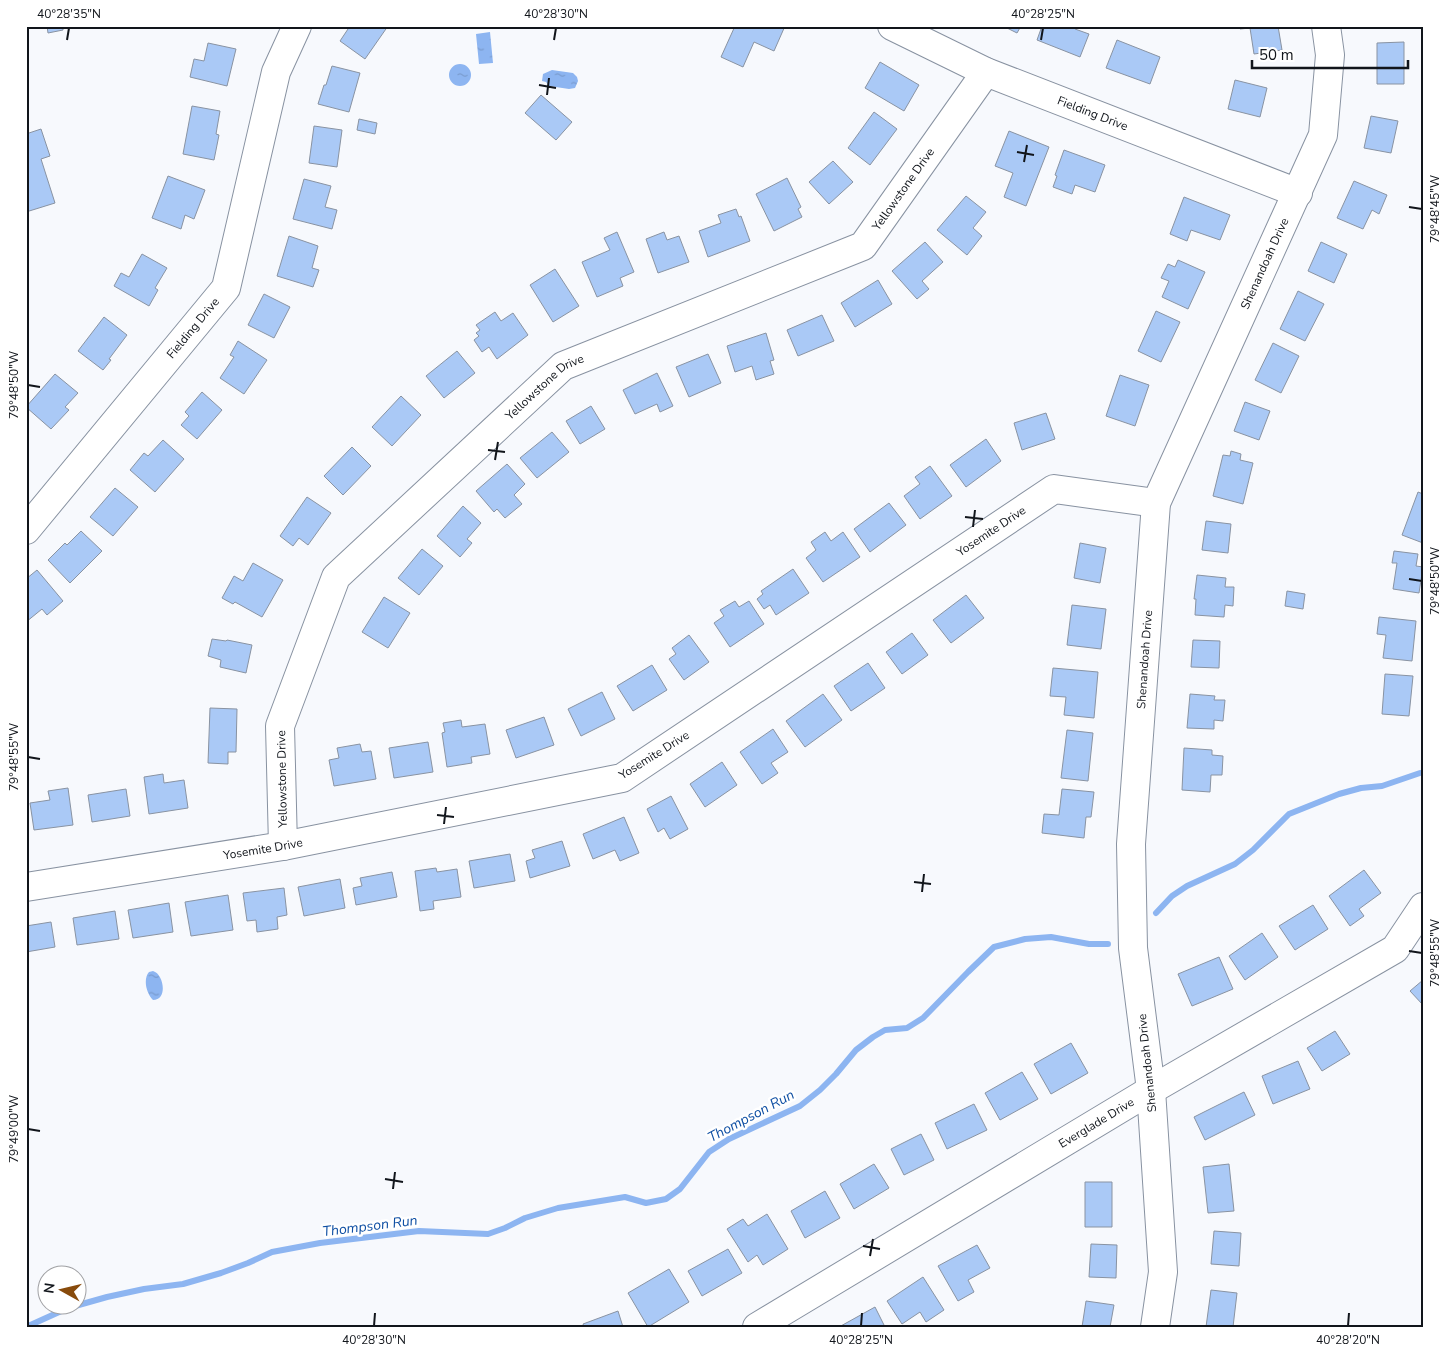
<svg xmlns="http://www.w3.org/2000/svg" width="1449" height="1353" viewBox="0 0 1449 1353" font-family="'Nunito Sans',sans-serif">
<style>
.water{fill:url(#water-ripples)}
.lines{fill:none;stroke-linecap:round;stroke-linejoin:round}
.stream{stroke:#8db5f1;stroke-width:6}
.building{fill:#aac9f6;stroke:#8993a2}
.minor-casing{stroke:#8892a1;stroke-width:30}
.minor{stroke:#fff;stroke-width:28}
.ticks{fill:none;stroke:#11151b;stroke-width:2}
.labels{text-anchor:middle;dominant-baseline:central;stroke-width:5;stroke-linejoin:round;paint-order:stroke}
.street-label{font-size:12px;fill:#11151b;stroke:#fff}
.water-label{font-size:14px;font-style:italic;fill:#0c4da2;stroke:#fff}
.neatline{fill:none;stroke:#11151b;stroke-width:2}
.ticks-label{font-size:12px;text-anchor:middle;fill:#11151b}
</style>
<defs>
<pattern id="water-ripples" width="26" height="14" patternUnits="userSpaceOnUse" patternTransform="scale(1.25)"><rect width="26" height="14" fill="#8db5f1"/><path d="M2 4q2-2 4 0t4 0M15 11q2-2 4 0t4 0" fill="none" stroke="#799bce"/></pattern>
</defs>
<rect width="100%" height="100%" fill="#f7f9fd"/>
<path class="water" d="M490,32L493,63L479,64L476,34Z
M449 75a11 11 0 1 1 22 0a11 11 0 1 1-22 0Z
M552,70L573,73L577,77L578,81L575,88L569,89L549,86L546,82L542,81L543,74Z
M153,971C164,974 168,1000 153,1000C146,993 143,979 149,972Z"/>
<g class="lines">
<path class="stream" d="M1156,913L1172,896L1187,886L1235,864L1253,850L1289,814L1339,794L1361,788L1382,786L1420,773
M26,1327L68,1308L107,1297L144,1289L183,1284L221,1273L248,1263L272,1252L320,1243L419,1231L488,1234L505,1228L525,1218L558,1208L625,1197L646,1203L666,1199L680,1189L709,1152L729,1139L800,1106L820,1090L836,1074L856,1050L873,1037L885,1030L907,1028L923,1018L968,972L994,947L1025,939L1051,937L1089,944H1108"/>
</g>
<path class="building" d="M47,26H63V30L48,33Z
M350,26H388L365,59L340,41Z
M735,26H785L774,51L754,42L743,67L721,57Z
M1003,26H1021L1017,33Z
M1042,26H1076L1075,29L1089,34L1080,57L1037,40Z
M1240,26H1278L1282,50L1254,54L1250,28L1240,29Z
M1117,40L1160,57L1150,84L1106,68Z
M1404,42V84H1377V43Z
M208,43L236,49L227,86L190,77L194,59L204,61Z
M880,62L919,85L904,111L865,88Z
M332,66L360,73L349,112L318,104L324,85H326Z
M1235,80L1267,88L1260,117L1228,109Z
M541,95L572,122L556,140L525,113Z
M192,106L220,111L216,134L219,135L214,160L183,154Z
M874,112L897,129L870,165L848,148Z
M1371,116L1398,121L1391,153L1364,148Z
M359,119L377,123L375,134L357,130Z
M314,126L342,130L337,167L309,163Z
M41,129L50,156L41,159L55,203L26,212V134Z
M1009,131L1049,147L1026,206L1004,197L1013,173L995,166Z
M1064,150L1105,165L1095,192L1075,185L1072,194L1053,187L1057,176L1055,175Z
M833,161L853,182L829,204L809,182Z
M168,176L205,190L194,219L185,215L181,229L152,218Z
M787,178L801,207L798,209L802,217L774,231L756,194Z
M304,179L331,186L325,207L337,210L332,229L293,219Z
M1354,181L1387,195L1379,214L1372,210L1363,229L1337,218Z
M966,196L986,212L973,228L982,236L967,255L937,230Z
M1184,197L1230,215L1220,240L1191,230L1187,241L1170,234Z
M736,209L739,217L741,216L750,241L708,257L699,231L721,223L718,215Z
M617,232L634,272L620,278L623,286L597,297L582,262L610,250L604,238Z
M664,232L667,240L679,236L689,262L658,273L646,239Z
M289,236L318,246L312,268L319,270L313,287L277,276Z
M925,242L943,262L922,281L929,289L917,299L892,271Z
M1321,242L1347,254L1334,283L1308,271Z
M142,254L167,268L155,288L158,290L149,306L114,286L121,273L129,277Z
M1178,260L1205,272L1188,309L1162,297L1169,281L1161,278L1168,264L1175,267Z
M555,269L579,306L553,322L530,285Z
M878,280L892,304L855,327L841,303Z
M1298,291L1324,304L1305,341L1280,329Z
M264,294L290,307L274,338L248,325Z
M1156,311L1180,322L1161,362L1138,351Z
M495,312L501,321L513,313L528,335L497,359L489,347L482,352L474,340L479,336L476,333L480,330L476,325Z
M822,315L834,341L798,356L787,330Z
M104,317L127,335L109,359L111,360L103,370L78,351Z
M766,333L774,360L770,361L774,374L756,380L752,366L735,372L727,346Z
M238,341L267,360L244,394L220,378L234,357L230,355Z
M1273,343L1299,356L1281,393L1255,380Z
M457,351L475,373L444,398L426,376Z
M708,354L721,383L689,397L676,367Z
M657,373L673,406L660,412L657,404L635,414L623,390Z
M55,374L78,393L65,407L69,410L51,429L26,407Z
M1120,375L1149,385L1135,426L1106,416Z
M202,392L222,410L197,439L181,425L189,416L185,412Z
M401,396L421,415L392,446L372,427Z
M1245,402L1270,411L1259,440L1234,431Z
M591,406L605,429L580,444L566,421Z
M1046,413L1055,439L1022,450L1014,423Z
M552,432L569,452L537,478L520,458Z
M986,439L1001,461L966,487L950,465Z
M163,440L184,459L155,492L130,470L144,453L148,456Z
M352,447L371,466L343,495L324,476Z
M1231,451L1241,454L1240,460L1253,463L1243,504L1213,496L1223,455L1230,456Z
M507,464L525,484L514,495L522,504L505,518L497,509L494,512L476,491Z
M930,466L952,496L920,519L904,496L920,484L915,477Z
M115,488L138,507L113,536L90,517Z
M1418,492L1423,494V543L1402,535Z
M307,497L331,513L308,545L299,538L293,546L280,536Z
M889,503L906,525L870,552L854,529Z
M463,506L481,523L467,539L472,543L460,557L437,536Z
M1206,521L1231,524L1228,553L1202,550Z
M81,531L102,551L70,583L48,560L65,543L67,545Z
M825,532L831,541L843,532L860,557L823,582L806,558L816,550L811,542Z
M1080,543L1106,548L1100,583L1074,578Z
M422,549L443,566L419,595L398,578Z
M1394,551L1418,554L1416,566L1423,567L1419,593L1393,589L1397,563H1392Z
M253,563L283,580L262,617L235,602L233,604L222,598L234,576L243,581Z
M793,569L809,593L776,615L770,605L764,609L757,599L763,594L761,591Z
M37,570L63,601L47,615L42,609L26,622V579Z
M1197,575L1226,578L1225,587H1234L1233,606L1225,605L1224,617L1195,615L1196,599H1194Z
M1287,591L1305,594L1303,609L1285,606Z
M966,595L984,618L951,643L933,620Z
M384,597L410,613L388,648L362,632Z
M735,601L739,607L749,601L764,624L730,647L714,623L724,616L720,610Z
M1072,605L1106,609L1101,649L1067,645Z
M1379,617L1416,621L1412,661L1383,658L1386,635L1377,634Z
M912,633L928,655L902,674L886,652Z
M689,635L709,662L684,680L669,659L676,654L672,648Z
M212,639L226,641L227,640L252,645L246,673L220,667L221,660L208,656Z
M1193,640L1220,641L1219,668L1191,667Z
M868,663L885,688L851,711L834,686Z
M652,665L667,690L633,711L617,686Z
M1053,668L1098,672L1094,718L1064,715L1066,697L1050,696Z
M1385,674L1413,676L1409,716L1382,714Z
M602,692L615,719L581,736L568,709Z
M823,694L842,720L805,747L786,721Z
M1190,694L1215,696L1214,700H1225L1223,721L1214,720V729L1187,728Z
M210,708L237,709L236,752H228V764L208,763Z
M544,717L554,745L516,758L506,730Z
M461,720L462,727L485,724L490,754L471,757L472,763L447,767L442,733L445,732L443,723Z
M773,729L788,752L771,763L778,773L762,784L740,752Z
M1067,730L1093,733L1088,781L1061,778Z
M428,742L433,772L394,778L389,748Z
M360,744L362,752L371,751L376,779L334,786L329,760L339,758L337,748Z
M1184,748L1212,750V755L1223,756L1222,775H1211L1210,792L1182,790Z
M722,762L737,785L705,807L690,784Z
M163,774L164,783L184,780L188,808L149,814L144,777Z
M68,788L73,825L34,830L30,803L50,800L48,791Z
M126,789L130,816L92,822L88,795Z
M1062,789L1094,792L1091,817H1086L1084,838L1042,833L1044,814L1059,815Z
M671,796L688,829L670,839L664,828L658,832L647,809Z
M624,817L639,853L620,861L615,850L593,859L583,834Z
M562,841L570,866L530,878L526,861L535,858L532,850Z
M510,854L515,881L474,888L469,861Z
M436,868L437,872L457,869L461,897L433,901L434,909L420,911L415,871Z
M1364,870L1381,893L1359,909L1364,916L1350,926L1329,896Z
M392,872L397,897L356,905L353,888L362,886L360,878Z
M340,879L345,908L304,916L298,887Z
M284,888L287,915L277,917L278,929L257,932L256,920L247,921L243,893Z
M228,895L233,930L191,936L185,902Z
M169,903L173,932L133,938L128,910Z
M1313,905L1328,929L1295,950L1279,926Z
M115,911L119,939L77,945L73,918Z
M51,922L55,947L26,952V926Z
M1262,933L1278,957L1245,980L1229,956Z
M1219,957L1233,989L1192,1006L1178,974Z
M1423,980V1005L1410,991Z
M1335,1031L1350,1054L1322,1071L1307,1048Z
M1071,1043L1088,1073L1051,1094L1034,1064Z
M1298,1061L1310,1089L1273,1104L1262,1076Z
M1022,1072L1038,1099L1000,1120L985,1093Z
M1244,1092L1255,1115L1205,1140L1194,1117Z
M974,1104L987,1130L947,1149L935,1123Z
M921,1134L934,1160L904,1175L891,1149Z
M874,1164L889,1188L854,1209L840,1184Z
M1229,1164L1234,1211L1208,1213L1203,1167Z
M1085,1182H1112V1227H1085Z
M825,1191L840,1218L805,1238L791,1211Z
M767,1214L788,1249L763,1265L757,1255L748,1262L727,1229L743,1219L748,1226Z
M1214,1231L1241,1233L1239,1266L1211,1264Z
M1091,1244L1117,1245L1116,1278L1089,1277Z
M977,1245L990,1268L968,1280L974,1292L958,1301L938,1266Z
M728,1249L742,1273L702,1296L688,1271Z
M669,1269L689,1302L648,1327L628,1293Z
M923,1277L944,1310L926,1322L920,1312L902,1324L887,1301Z
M1211,1290L1237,1293L1233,1327H1206Z
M1086,1301L1114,1305L1110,1327H1082Z
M875,1307L885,1327H839Z
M618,1311L623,1327H584L583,1324Z"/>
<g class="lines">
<g class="minor-casing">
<g id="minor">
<path id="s1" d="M892,26L986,72L1298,193"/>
<path id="s2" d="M26,530L226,288L276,72L297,26"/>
<path id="s3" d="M283,846L280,726L336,577L563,366L863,246L986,72"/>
<path id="s4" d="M26,887L283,846L622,778L1054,489L1156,503"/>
<path id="s5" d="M757,1327L1151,1090L1395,949L1423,907"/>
<path id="s6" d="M1155,1327L1163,1272L1151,1090L1133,948L1131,844L1156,503L1323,135L1330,55L1326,26"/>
</g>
</g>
<use href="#minor" class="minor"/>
</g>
<path class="ticks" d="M67,40L69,28M554,40L556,28M1041,40L1043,28M539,85L556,88M547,95L549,78M1017,152L1034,155M1024,162L1027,145M1409,207L1422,209M28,385L40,387M488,450L505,452M495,460L498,442M965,517L983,519M973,527L975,510M1409,579L1422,581M28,757L40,759M437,815L454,817M444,824L446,807M914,882L931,884M922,892L924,874M1409,951L1422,953M28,1129L40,1131M385,1179L403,1182M393,1189L395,1172M863,1246L880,1249M870,1256L873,1239M374,1326L375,1313M861,1326L862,1313M1348,1326L1349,1313"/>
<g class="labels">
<g class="street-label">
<text stroke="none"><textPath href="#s1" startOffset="219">Fielding Drive</textPath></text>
<text stroke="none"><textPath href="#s3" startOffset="982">Yellowstone Drive</textPath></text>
<text stroke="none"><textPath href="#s6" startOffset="1090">Shenandoah Drive</textPath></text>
<text stroke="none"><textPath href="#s2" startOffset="262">Fielding Drive</textPath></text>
<text stroke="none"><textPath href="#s3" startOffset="562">Yellowstone Drive</textPath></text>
<text stroke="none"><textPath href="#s4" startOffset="1050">Yosemite Drive</textPath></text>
<text stroke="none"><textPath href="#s6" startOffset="670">Shenandoah Drive</textPath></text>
<text transform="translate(654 755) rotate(-32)">Yosemite Drive</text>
<text transform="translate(282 779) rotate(-91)">Yellowstone Drive</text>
<text stroke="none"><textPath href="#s4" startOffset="240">Yosemite Drive</textPath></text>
<text transform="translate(1147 1063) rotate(-96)">Shenandoah Drive</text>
<text stroke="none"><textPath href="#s5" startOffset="396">Everglade Drive</textPath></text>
</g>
<g class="water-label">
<text transform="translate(751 1116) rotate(-28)">Thompson Run</text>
<text transform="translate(370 1226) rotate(-7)">Thompson Run</text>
</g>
</g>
<rect width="1449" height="1353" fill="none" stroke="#ffffff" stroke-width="55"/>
<g transform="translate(62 1290) rotate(278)"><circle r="24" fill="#ffffff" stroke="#a0a1a4"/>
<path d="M0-4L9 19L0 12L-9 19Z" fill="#884b0c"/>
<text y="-8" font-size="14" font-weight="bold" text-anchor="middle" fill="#11151b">N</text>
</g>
<path d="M1252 60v8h156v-8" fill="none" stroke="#11151b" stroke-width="2.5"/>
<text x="1259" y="60" font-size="15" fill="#11151b" stroke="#ffffff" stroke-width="4" paint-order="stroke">50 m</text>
<rect x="28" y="28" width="1394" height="1298" class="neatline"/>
<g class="ticks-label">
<text x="69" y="18">40°28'35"N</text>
<text x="556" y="18">40°28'30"N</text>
<text x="1043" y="18">40°28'25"N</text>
<text transform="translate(1435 209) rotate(-90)" y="4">79°48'45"W</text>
<text transform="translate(14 385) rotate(-90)" y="4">79°48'50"W</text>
<text transform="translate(1435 581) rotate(-90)" y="4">79°48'50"W</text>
<text transform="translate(14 757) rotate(-90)" y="4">79°48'55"W</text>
<text transform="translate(1435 953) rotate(-90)" y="4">79°48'55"W</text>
<text transform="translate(14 1129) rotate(-90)" y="4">79°49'00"W</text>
<text x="374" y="1344">40°28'30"N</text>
<text x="861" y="1344">40°28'25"N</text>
<text x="1348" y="1344">40°28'20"N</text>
</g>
</svg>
